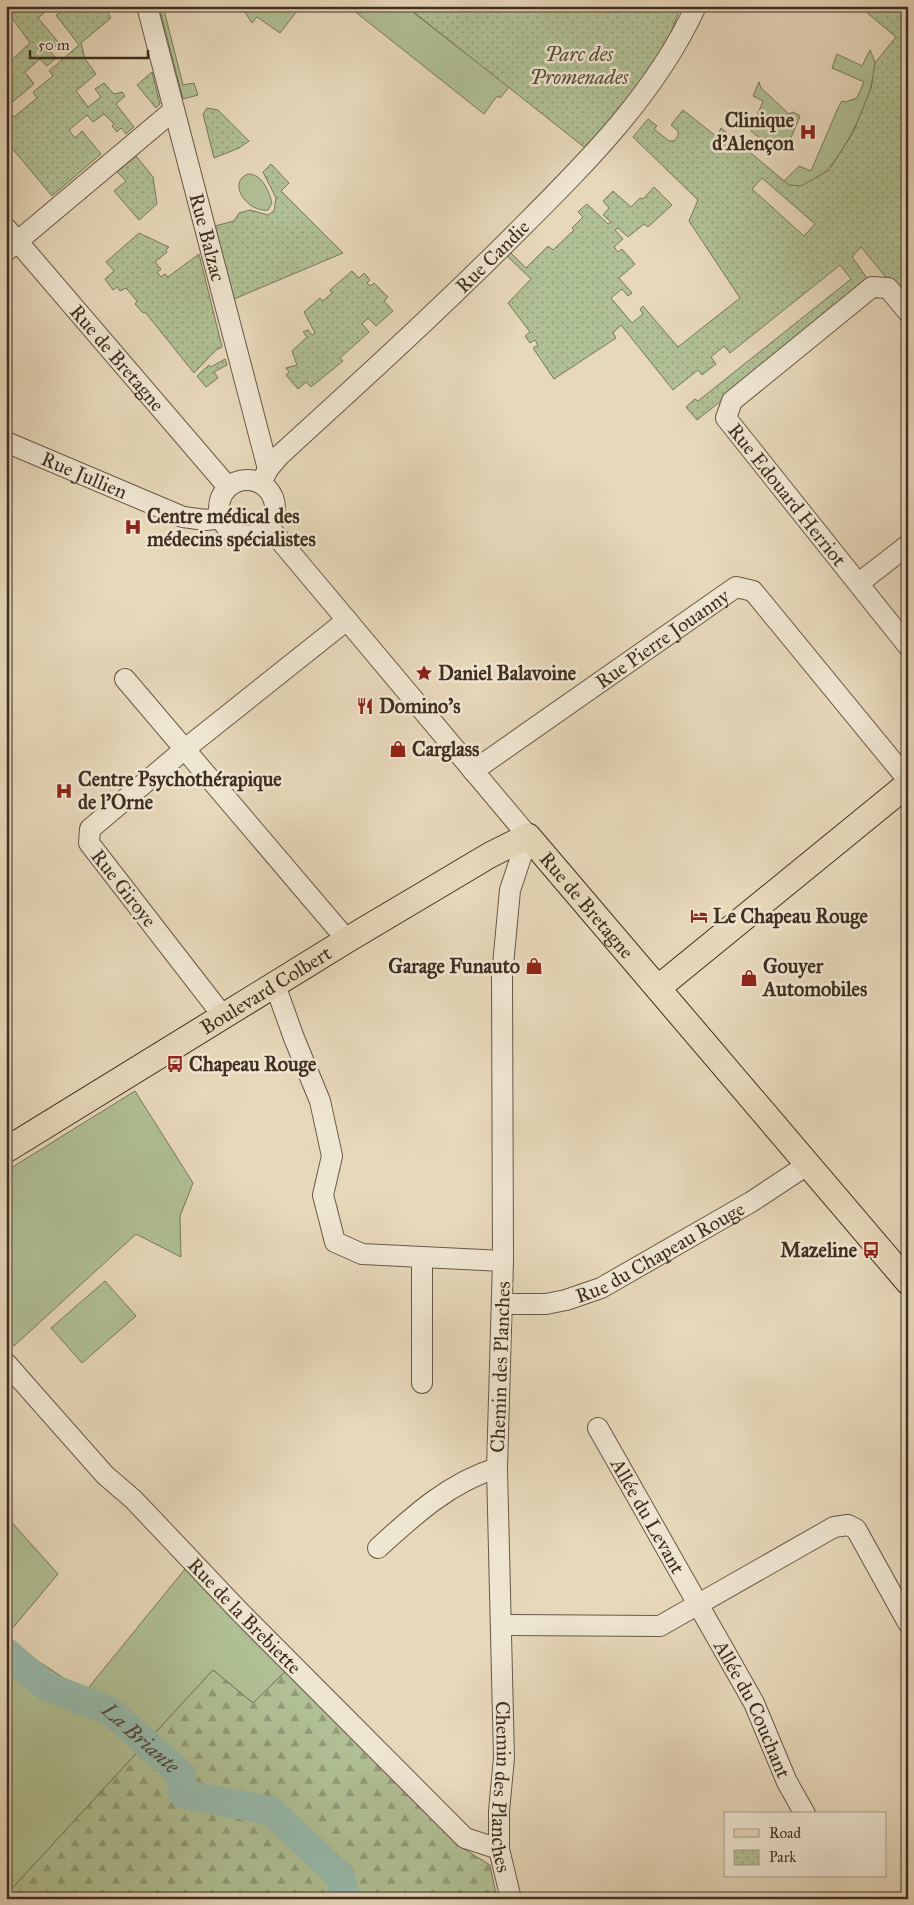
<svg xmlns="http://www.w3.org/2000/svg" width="914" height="1905" viewBox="0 0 914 1905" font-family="'IM FELL Great Primer',serif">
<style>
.grass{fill:#b0c094;stroke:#78775a}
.forest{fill:url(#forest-firs);stroke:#78775a}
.park{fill:url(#park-dots);stroke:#78775a;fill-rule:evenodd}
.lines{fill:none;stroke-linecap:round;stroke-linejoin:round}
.river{stroke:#97baac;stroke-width:29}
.minor-casing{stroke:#695846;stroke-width:22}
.major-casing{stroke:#3f2e20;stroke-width:27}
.minor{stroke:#efe6d2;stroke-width:20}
.major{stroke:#e7d8ba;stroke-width:25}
.labels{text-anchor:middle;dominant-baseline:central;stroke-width:5;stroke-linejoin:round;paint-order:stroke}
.park-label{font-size:20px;font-style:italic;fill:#564b37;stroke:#efe6d2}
.poi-label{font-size:20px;font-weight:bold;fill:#3f2e20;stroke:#efe6d2;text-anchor:start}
.street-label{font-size:20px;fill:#3f2e20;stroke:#efe6d2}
.water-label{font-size:21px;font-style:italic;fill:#514a3c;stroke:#efe6d2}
</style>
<defs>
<pattern id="forest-firs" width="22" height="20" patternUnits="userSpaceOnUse" patternTransform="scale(1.25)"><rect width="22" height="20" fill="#b0c094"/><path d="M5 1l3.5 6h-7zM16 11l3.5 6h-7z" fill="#919c78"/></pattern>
<pattern id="park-dots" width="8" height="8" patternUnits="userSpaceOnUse" patternTransform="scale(1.25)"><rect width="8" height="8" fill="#b0c094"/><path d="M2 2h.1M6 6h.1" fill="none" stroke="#919c78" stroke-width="1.8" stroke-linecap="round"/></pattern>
</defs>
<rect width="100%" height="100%" fill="#e7d8ba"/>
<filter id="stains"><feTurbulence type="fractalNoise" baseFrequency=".004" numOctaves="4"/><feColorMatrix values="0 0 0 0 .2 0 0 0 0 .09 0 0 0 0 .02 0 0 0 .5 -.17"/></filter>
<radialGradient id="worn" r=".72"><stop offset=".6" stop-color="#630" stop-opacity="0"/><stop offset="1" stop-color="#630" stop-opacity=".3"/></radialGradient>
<path class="grass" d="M159,6H163L183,85L194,83L198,95L183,99Z
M241,6H301L280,33L257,17L252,23Z
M348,6H405L509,87L500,98L497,96L484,114Z
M870,50C872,55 875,60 875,65C875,95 824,212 783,182L799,166L811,171L838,108L842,101L845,102L857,98L864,82L832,68L837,54L862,66Z
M759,82L761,88L789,114L793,112L800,116L785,152L768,145L751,131L763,101L753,96Z
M248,174C262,174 269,191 272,203L268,210C248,213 226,183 248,174Z
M135,1091L193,1183L180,1216L181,1257L136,1234L14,1346L6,1336V1171Z
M105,1281L136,1316L82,1363L51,1328Z
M6,1516L58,1574L6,1636Z
M185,1569L286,1671L253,1703L213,1670L6,1895V1640L85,1692Z"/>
<path class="forest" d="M213,1670L253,1703L286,1671L456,1844L490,1865L497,1899H6V1895Z"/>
<path class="park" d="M11,6H40L45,12L38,18L59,43L50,51L56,58L47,66L40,59L25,72L34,84L10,104L6,99V65L30,43L10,15L13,13L9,8Z
M70,6L115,7L108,13L111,18L81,43L85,59L96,74L76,91L88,107L101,97L95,89L104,83L114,94L122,92L125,96L116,104L134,127L126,134L121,128L117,132L112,126L114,124L104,114L93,122L87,115L69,130L75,138L82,131L101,154L52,196L6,141V108L14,117L37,98L33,92L53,76L49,71L79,45L56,15Z
M406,6H681L665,48L589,151Z
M859,6H908V304L861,247L852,257L867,278L862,289L697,420L686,407L695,399L698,401L851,279L840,265L730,353L724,346L711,357L716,364L702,375L698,370L673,390L621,325L613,333L616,338L554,379L533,348L538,345L535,340L530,343L525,336L530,332L508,303L531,279L507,256L511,253L526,268L548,246L553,250L574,230L572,228L583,217L578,212L587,204L608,224L611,222L603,215L609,208L603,201L613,191L631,207L640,198L643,199L654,187L672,205L648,227L644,224L628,237L618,228L615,230L623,239L614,247L618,252L622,249L635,264L619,278L632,293L628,296L622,289L611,298L632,323L643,314L640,309L643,306L678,347L740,298L689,221L698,200L633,137L648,119L657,126L654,129L669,141H674L678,136V131L671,125L683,110L717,137L721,128L789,185L801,186L829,170L853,133L871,88L875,63L896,37ZM762,178L815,224L804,236L752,189Z
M152,72L160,104L156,108L137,85Z
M207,108L218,110L249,141L239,148L214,158L203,114Z
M136,156L153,177L157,204L139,220L114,191L126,181L117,172Z
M271,164L289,183L281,191L343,253L234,299L215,226L234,221L239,213L250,210L268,215L274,211L276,198L263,172Z
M139,233L169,247L166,250L167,252L155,262L161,269L157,272L161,277L165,274L168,277L199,254L222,347L216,350L194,373L145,312L143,313L135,304L137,301L126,288L120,291L117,287L113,290L105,279L114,271L106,262Z
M352,271L359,278L364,273L370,280L367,283L370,286L374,283L388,297L384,301L393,311L376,326L368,318L362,324L369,332L340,358L343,361L311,387L306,382L298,389L286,375L289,372L286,368L297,365L292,351L307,337L303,332L308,330L312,335L315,333L304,312L320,298L323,301L332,293L330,290Z
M225,359L227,365L214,372L218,378L206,387L197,376L209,365L211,367Z"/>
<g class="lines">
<path class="river" id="s1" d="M6,1652L46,1686L110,1711L181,1774L183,1794L271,1811L340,1876L346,1899"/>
<g class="minor-casing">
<g id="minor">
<path id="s2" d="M147,6L268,469"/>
<path id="s3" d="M6,228L228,487"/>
<path d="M6,251L174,110"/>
<path id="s4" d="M908,312L888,288L872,287L732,401L726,418L908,646"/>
<path id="s5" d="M6,442L183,517L206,520L221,518"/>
<circle cx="247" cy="508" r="28"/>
<path id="s6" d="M261,483L268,469L280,455C359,383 438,311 514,235C583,166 655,96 696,6"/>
<path id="s7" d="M268,526L528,836L510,890L502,976L503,1261L497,1468L504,1758L499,1811V1849L511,1899"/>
<path d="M859,583L908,545"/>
<path d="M125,679L347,940"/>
<path id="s8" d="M473,771L736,587L753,591L908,780"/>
<path d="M275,985L294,1038L320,1101L332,1156L323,1195L335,1242L362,1254L503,1261"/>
<path d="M223,1016L89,843L90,829L185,749L347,620"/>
<path d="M422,1258V1383"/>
<path id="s9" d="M502,1304H546L566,1300L601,1288L751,1202L807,1165"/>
<path id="s10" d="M6,1363L105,1475L134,1500L240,1612L465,1838L499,1849"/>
<path id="s11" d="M598,1428L754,1703L787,1782L805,1814"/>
<path d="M378,1548C413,1516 450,1482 497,1468"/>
<path d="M501,1625L660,1626L834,1527L848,1525L856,1529L908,1623"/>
</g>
</g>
<g class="major-casing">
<g id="major">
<path d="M658,988L908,784"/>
<path id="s12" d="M6,1150L347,940L490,855L528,836L908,1282"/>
</g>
</g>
<use href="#minor" class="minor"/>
<use href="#major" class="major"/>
</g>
<defs>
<g id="hospital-bare" transform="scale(1.35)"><path d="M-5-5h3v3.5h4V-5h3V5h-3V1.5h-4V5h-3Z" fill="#8f2418" stroke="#efe6d2" stroke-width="2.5" paint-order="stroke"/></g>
<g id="sight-bare" transform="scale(1.35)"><path d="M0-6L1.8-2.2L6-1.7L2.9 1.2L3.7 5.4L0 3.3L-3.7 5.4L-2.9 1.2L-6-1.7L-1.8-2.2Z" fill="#8f2418" stroke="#efe6d2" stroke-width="2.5" paint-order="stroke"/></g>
<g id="restaurant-bare" transform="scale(1.35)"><path d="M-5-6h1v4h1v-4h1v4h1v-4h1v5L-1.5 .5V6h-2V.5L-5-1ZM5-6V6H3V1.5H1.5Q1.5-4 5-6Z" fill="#8f2418" stroke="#efe6d2" stroke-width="2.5" paint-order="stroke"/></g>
<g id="shop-bare" transform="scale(1.35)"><path d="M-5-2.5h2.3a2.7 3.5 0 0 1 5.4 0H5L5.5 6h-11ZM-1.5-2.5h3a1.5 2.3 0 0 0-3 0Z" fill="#8f2418" stroke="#efe6d2" stroke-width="2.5" paint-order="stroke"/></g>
<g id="hotel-bare" transform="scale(1.35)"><path d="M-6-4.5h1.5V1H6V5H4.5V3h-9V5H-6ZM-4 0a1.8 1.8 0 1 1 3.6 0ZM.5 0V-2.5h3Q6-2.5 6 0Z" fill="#8f2418" stroke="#efe6d2" stroke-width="2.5" paint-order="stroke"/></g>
<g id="bus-bare" transform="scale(1.35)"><path d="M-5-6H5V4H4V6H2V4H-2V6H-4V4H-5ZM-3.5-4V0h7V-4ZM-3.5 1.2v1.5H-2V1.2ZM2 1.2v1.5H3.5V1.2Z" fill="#8f2418" stroke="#efe6d2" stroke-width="2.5" paint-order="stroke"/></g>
</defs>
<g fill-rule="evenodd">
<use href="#hospital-bare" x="808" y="132"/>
<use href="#hospital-bare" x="133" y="527"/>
<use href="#sight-bare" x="424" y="673"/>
<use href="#restaurant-bare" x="365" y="706"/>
<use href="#shop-bare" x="398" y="749"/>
<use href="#hospital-bare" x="64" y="791"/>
<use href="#hotel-bare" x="699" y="916"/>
<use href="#shop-bare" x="534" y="966"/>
<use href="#shop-bare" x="749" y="978"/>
<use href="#bus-bare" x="175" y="1064"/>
<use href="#bus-bare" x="871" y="1250"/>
</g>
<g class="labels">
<g class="park-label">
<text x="579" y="54">Parc des<tspan x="579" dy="23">Promenades</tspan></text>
</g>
<g class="poi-label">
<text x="794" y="120" text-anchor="end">Clinique<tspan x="794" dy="23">d'Alençon</tspan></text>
<text x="147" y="516">Centre médical des<tspan x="147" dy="23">médecins spécialistes</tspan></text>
<text x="438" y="673">Daniel Balavoine</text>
<text x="379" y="706">Domino's</text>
<text x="412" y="749">Carglass</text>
<text x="78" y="779">Centre Psychothérapique<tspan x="78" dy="23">de l'Orne</tspan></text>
<text x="713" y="916">Le Chapeau Rouge</text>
<text x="520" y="966" text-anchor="end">Garage Funauto</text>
<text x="763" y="966">Gouyer<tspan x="763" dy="23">Automobiles</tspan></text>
<text x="189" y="1064">Chapeau Rouge</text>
<text x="857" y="1250" text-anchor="end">Mazeline</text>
</g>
<g class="street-label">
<text stroke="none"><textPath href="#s2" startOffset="239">Rue Balzac</textPath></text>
<text stroke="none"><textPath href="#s6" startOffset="325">Rue Candie</textPath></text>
<text stroke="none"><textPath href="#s3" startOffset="171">Rue de Bretagne</textPath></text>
<text stroke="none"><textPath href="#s5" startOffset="85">Rue Jullien</textPath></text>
<text stroke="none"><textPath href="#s4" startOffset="344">Rue Edouard Herriot</textPath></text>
<text stroke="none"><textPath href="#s8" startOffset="231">Rue Pierre Jouanny</textPath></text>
<text transform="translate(124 888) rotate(52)">Rue Giroye</text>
<text stroke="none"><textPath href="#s12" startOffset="700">Rue de Bretagne</textPath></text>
<text stroke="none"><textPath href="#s12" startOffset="305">Boulevard Colbert</textPath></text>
<text stroke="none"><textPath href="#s9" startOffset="170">Rue du Chapeau Rouge</textPath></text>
<text transform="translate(500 1367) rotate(-88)">Chemin des Planches</text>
<text stroke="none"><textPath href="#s11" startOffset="101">Allée du Levant</textPath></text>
<text stroke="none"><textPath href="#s10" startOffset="348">Rue de la Brebiette</textPath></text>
<text stroke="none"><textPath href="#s11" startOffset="321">Allée du Couchant</textPath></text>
<text stroke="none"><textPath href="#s7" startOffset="1359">Chemin des Planches</textPath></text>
</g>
<g class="water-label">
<text stroke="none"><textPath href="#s1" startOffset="162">La Briante</textPath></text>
</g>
</g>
<rect width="914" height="1905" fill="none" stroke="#e7d8ba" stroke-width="25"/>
<rect x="8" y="8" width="899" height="1890" fill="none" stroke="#3f2e20" stroke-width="2.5"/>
<rect x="12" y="12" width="889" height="1880" fill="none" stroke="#3f2e20"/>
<rect x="724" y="1812" width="162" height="65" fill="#efe6d2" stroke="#a99c8b"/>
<rect x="734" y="1829" width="25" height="8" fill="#e7d8ba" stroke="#a99c8b"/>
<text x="769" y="1838" font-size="15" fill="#3f2e20">Road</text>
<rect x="734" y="1850" width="25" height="15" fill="url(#park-dots)" stroke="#a99c8b"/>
<text x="769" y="1862" font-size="15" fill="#3f2e20">Park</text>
<path d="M30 50v8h118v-8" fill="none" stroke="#3f2e20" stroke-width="2.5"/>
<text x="38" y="50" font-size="15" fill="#3f2e20" stroke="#efe6d2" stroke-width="4" paint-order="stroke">50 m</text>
<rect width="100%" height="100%" filter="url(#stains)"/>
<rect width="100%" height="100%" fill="url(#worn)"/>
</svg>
